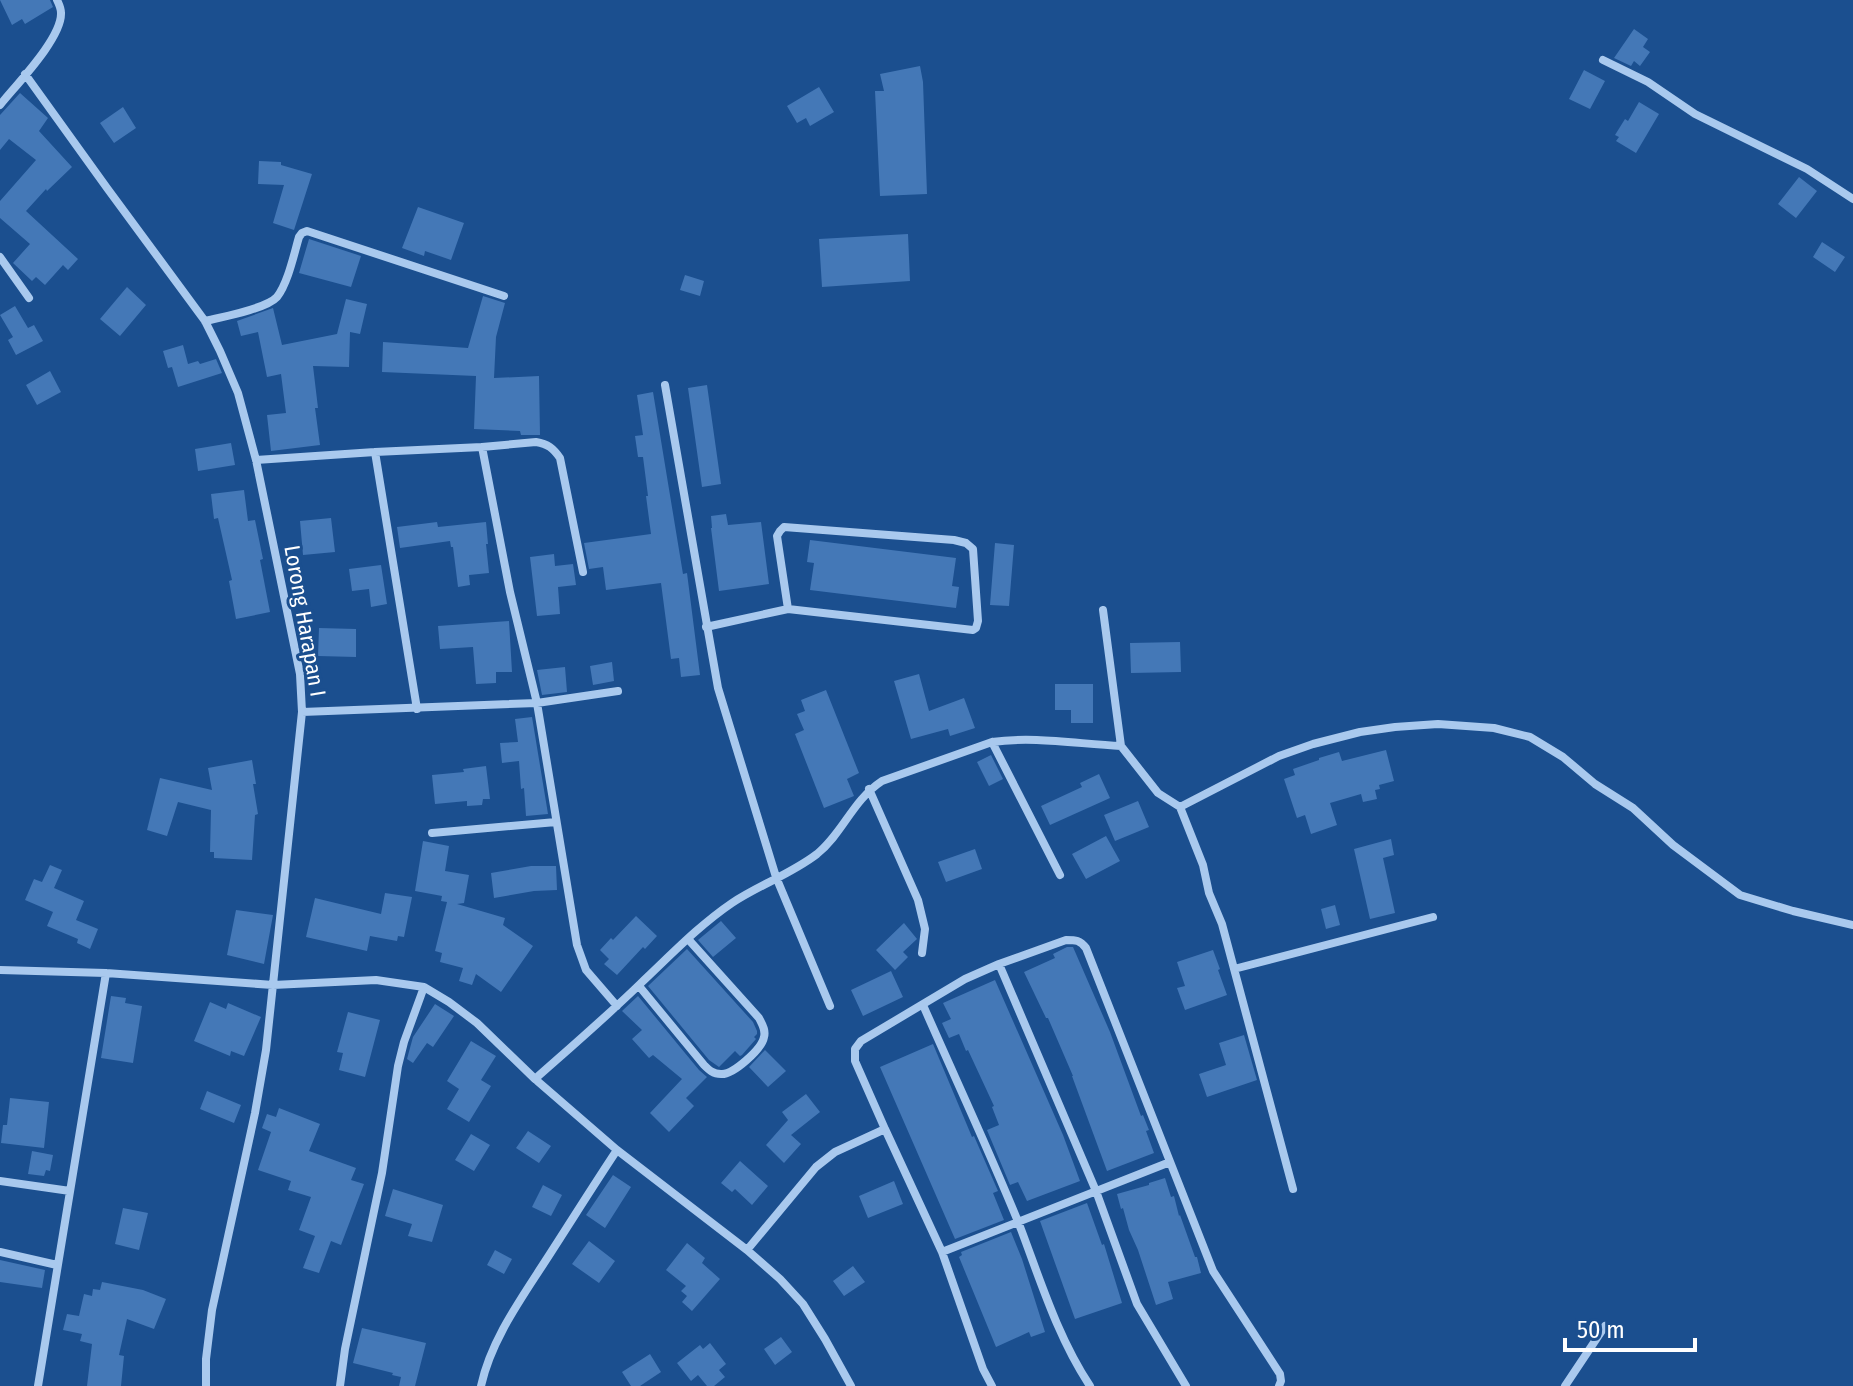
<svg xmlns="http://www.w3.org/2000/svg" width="1853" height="1386" viewBox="0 0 1853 1386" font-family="'Fira Sans Condensed',sans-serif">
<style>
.building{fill:#4478b7}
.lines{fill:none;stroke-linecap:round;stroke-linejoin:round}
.street{stroke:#a9c9ee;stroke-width:8}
.labels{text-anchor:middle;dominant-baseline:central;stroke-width:6;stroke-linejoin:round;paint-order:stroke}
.street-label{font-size:22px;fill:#fff;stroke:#1b4f8f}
</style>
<rect width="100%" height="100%" fill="#1b4f8f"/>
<path class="building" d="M0,0H50L53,7L25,24L22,19L12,25Z
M1634,29L1648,39L1643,47L1650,52L1640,66L1634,61L1631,66L1614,58Z
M920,66L923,82L927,194L880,196L875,91H884L880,74Z
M1584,70L1605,81L1590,109L1569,99Z
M819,87L834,112L810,126L806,118L797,123L787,106Z
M20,93L48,118L39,131L72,167L47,191L46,189L26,211L78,259L68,270L63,265L45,285L36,277L32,281L13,263L30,244L0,218V201L36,160L9,139L0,150V115Z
M1639,102L1659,114L1636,153L1616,141L1619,137L1615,135L1625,119L1628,121Z
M123,107L136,128L114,143L100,123Z
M259,161L281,162V165L312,174L294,230L273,223L284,185L258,184Z
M1799,177L1817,191L1796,218L1778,204Z
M418,207L464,223L451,260L425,251L424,256L402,248Z
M908,234L910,281L822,287L819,239Z
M309,239L361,256L351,287L299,273Z
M1822,242L1845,257L1835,272L1813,257Z
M685,275L704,281L700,296L680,290Z
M127,287L146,305L120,336L100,319Z
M483,296L505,303L496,337L494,378L539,376L540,435H521L520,431L474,429L476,376L382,372L383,342L468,348Z
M346,299L367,304L360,334L350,332L349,367L313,366L318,408H315L320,445L271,451L267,415L286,413L281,374L267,377L258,332L241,336L237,321L273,308L282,345L337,334Z
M15,306L28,328L34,325L43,341L16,355L8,340L13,337L0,315Z
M183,345L188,364L198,361L200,364L216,359L222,373L178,387L172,367L168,368L163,351Z
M50,371L61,392L37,405L26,385Z
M707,385L721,484L702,487L688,388Z
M653,392L683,574L687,573L700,675L681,677L679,658L671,659L661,583L606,590L603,567L589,569L584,543L651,534L646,496H648L643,457H638L635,436L643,435L637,395Z
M231,443L235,465L198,471L195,449Z
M244,490L248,521L255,520L263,559L260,560L270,612L236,619L229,581L232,580L218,518L214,519L211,494Z
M726,514L728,525L761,522L769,584L719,591L711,528H712L711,516Z
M331,518L335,552L303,555L300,521Z
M437,522L438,527L486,522L488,544H486L489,573L469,575L470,585L458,587L453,547H451L450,541L400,548L397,527Z
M810,540L956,558L952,586L959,587L956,608L810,590L814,563L807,562Z
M995,543L1014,545L1009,606L990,605Z
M554,554L555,566L573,564L576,585L558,587L560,614L537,616L530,557Z
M381,565L387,604L371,607L369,589L352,591L349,569Z
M509,621L512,672H496V683L476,684L473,647L440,649L438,626Z
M319,628L356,629V657L318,656Z
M1180,642L1181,672L1131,673L1130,643Z
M612,662L614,681L593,685L590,666Z
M565,667L567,692L542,695L537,670Z
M919,674L929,711L964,698L975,728L950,736L948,729L911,739L894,681Z
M1055,684H1093V723H1071V710H1055Z
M826,690L859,773L847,779L854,796L824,808L795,734L804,730L797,714L805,711L801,700Z
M532,717L548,814L526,816L524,788L521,789L519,761L502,763L500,743L518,742L515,719Z
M1386,750L1394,781L1379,785L1380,789L1375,790L1377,799L1363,802L1361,794L1330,803L1337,825L1311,834L1305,815L1297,818L1284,779L1295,775L1293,769L1319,760V758L1339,752L1342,761Z
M991,755L1003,779L989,786L977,762Z
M252,760L256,784H253L258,814L255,815L252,860L214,858V852H210L211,810L178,802L167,836L147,830L160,778L212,790L208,768Z
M486,766L490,799H483L482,805L467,806V801L435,804L432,775L464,772L463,769Z
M1099,774L1110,798L1050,825L1041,806L1082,787L1080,783Z
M1138,801L1149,827L1115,841L1104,815Z
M1106,836L1120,861L1086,879L1072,854Z
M1391,839L1394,855L1383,858L1395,913L1370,919L1354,849Z
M423,841L449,846L445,871L469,875L464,903L457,904L505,918L503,925L533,946L501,992L476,974L472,985L459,981L463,968L440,962L442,953L435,951L447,902L441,901L442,896L415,891Z
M975,849L982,869L946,882L938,862Z
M50,865L62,870L54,888L84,901L76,920L98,929L90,949L77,943L78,939L47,926L53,912L25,900L34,879L42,882Z
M531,866H556L557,890L534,891L494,898L491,873Z
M385,893L412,897L404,937L398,936L397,941L370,936L367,951L306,937L315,898L381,914Z
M1335,905L1340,925L1326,929L1321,909Z
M236,910L273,915L264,964L227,955Z
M636,916L657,936L645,949L643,947L617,975L604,964L609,959L600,950L611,938L613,940Z
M721,921L736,938L713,957L698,940Z
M904,923L917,939L903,952L908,957L895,970L876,950Z
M1067,947H1073L1110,1032L1141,1116L1143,1115L1149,1130L1146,1131L1154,1153L1107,1171L1072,1076H1073L1048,1018H1046L1024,972L1055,958L1053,954Z
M687,949L753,1022L757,1031V1034L754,1037L756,1039L742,1055L740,1056L735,1051L719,1067L709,1060L648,986Z
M1213,950L1220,969L1218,970L1227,995L1185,1010L1177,988L1185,986L1177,962Z
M891,971L903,997L863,1016L851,990Z
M995,980L1063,1135L1080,1181L1027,1201L1018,1182L1010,1185L987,1130L999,1125L992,1107L994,1106L968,1050L966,1051L959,1034L949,1038L942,1023L951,1019L943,1003Z
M111,996L126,998L125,1003L142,1006L133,1063L101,1058Z
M638,996L699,1070L707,1077L686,1098L694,1106L669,1132L650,1113L682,1079L653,1055L649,1058L632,1039L642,1030L622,1011Z
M210,1002L226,1009L228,1003L261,1017L244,1056L231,1051L230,1056L194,1041Z
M435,1004L454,1016L433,1047L427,1043L413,1063L407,1059L413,1037Z
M348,1012L380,1020L365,1077L339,1070L343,1053L337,1052Z
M1244,1035L1257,1080L1207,1097L1199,1074L1226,1065L1219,1043Z
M471,1041L496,1056L481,1080L491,1086L469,1122L447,1109L459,1089L447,1081Z
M933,1044L972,1137L974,1136L998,1191L993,1193L1004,1220L955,1239L880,1067Z
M765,1050L786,1071L768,1087L749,1067Z
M207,1091L241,1105L234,1123L200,1109Z
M806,1094L820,1112L791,1135L801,1144L784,1163L766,1145L788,1120L782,1112Z
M10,1098L49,1102L44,1148L1,1143L3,1125H7Z
M279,1108L320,1124L309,1151L356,1168L351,1180L364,1184L341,1245L331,1241L319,1273L303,1268L315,1236L299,1230L311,1197L288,1190L291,1181L258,1170L271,1132L262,1128L267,1114L276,1117Z
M528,1131L551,1146L539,1163L516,1148Z
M471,1134L490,1145L474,1171L455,1160Z
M32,1151L53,1155L50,1171L46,1170L44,1176L28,1174Z
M740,1161L768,1186L752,1205L735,1189L732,1192L721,1183Z
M613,1175L631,1187L605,1228L586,1215Z
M1165,1178L1171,1197L1174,1196L1179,1216L1180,1215L1195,1257H1197L1201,1273L1168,1282L1173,1299L1156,1305L1138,1250L1129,1230L1123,1208L1121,1209L1117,1194L1149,1185V1183Z
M894,1181L903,1204L868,1218L859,1196Z
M543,1185L562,1195L551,1216L532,1207Z
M393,1189L443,1205L432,1242L408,1236L412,1224L385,1216Z
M1087,1203L1102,1245L1104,1244L1122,1303L1075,1319L1040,1221Z
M123,1208L148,1213L139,1250L115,1244Z
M1011,1232L1022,1259L1045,1332L1031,1337L1029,1332L996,1347L959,1257L962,1255L961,1252Z
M589,1241L615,1261L599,1283L572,1264Z
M687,1243L705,1258L702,1263L720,1279L692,1311L682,1302L687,1296L681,1291L686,1286L666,1270Z
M495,1250L512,1259L504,1274L487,1265Z
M0,1260L45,1270L42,1288L0,1282Z
M853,1266L865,1282L844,1296L833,1281Z
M102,1282L143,1290L166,1299L154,1329L127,1319L119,1355L124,1356L121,1386H87L92,1344L80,1341L82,1334L63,1330L67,1314L79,1316L84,1294L92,1296L93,1289L100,1290Z
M362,1328L426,1343L415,1386H399L401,1377L392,1375L393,1373L353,1363Z
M781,1337L792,1352L775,1365L764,1349Z
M710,1343L726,1364L719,1370L725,1377L714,1386H707L698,1375L691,1381L677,1363L700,1345L703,1349Z
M650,1354L661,1372L640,1386H631L622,1372Z"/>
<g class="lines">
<path class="street" d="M1603,60L1648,82L1695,114L1807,169L1853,199
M25,74L107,188L205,321L220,351L238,393L256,460L300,674L302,712L266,1050L255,1113L212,1310L206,1359V1386
M0,105C17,84 62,38 61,13C61,9 59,4 57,0
M0,257L29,298
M205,321C222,317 266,309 277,297C288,283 294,254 299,237L302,233L307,231L504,296
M665,385L718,688L776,877L830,1006
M482,447L510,592L537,703L577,945L586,970L617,1006
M375,452L417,709
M256,460L375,452L482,447L536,442C548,444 553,448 560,458L583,572
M1103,610L1121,746
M706,627L788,609L973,630L976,628L978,621L973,549L966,543L954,540L784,527L780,531L777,536L788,609
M302,712L537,703L618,691
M992,742L1060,875
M869,789L918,900L925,929L922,953
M1180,807L1279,756L1313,744L1360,732L1395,727L1438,724L1494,728L1530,737L1563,757L1595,784L1633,808L1673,845L1740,895L1793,911L1853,925
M432,833L556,822
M999,964L1096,1191L1137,1304L1186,1386
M1234,969L1433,917
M0,970L106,973L273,985L376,980L424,987L449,1002L477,1023L535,1079L617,1150L747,1250L780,1279L803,1304L825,1339L851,1386
M639,986L704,1065C709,1070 713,1074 721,1074C733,1075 762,1049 764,1037C766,1030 762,1024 759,1018L688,939
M923,1005C955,1078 989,1150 1019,1224C1040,1279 1057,1336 1090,1386
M535,1079C570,1048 606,1017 640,984C669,957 698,926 732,903C759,885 791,874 817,854C843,833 852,801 882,781L992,742C1034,736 1078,744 1121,746L1158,793L1180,807L1203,865L1209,893L1222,924L1293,1189
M885,1129L855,1061V1049L861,1041L965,979L999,964L1066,940C1076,940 1080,940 1086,948L1213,1271L1280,1374L1281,1381L1279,1386
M0,1181L70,1191
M747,1250L816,1167L835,1152L885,1129L942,1252L983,1369L992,1386
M0,1252L57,1265
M942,1252L1170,1162
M38,1386L106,973
M340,1386L345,1349L382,1173L398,1066L404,1042L424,987
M481,1386C491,1340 521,1299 546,1260C570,1223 593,1186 617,1150
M1565,1386L1605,1326"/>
</g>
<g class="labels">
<g class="street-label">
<text transform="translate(305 621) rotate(80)">Lorong Harapan I</text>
</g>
</g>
<path d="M1565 1338v12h130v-12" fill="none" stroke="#ffffff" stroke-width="4"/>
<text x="1577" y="1338" font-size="24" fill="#ffffff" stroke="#1b4f8f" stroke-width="6" paint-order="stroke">50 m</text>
</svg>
